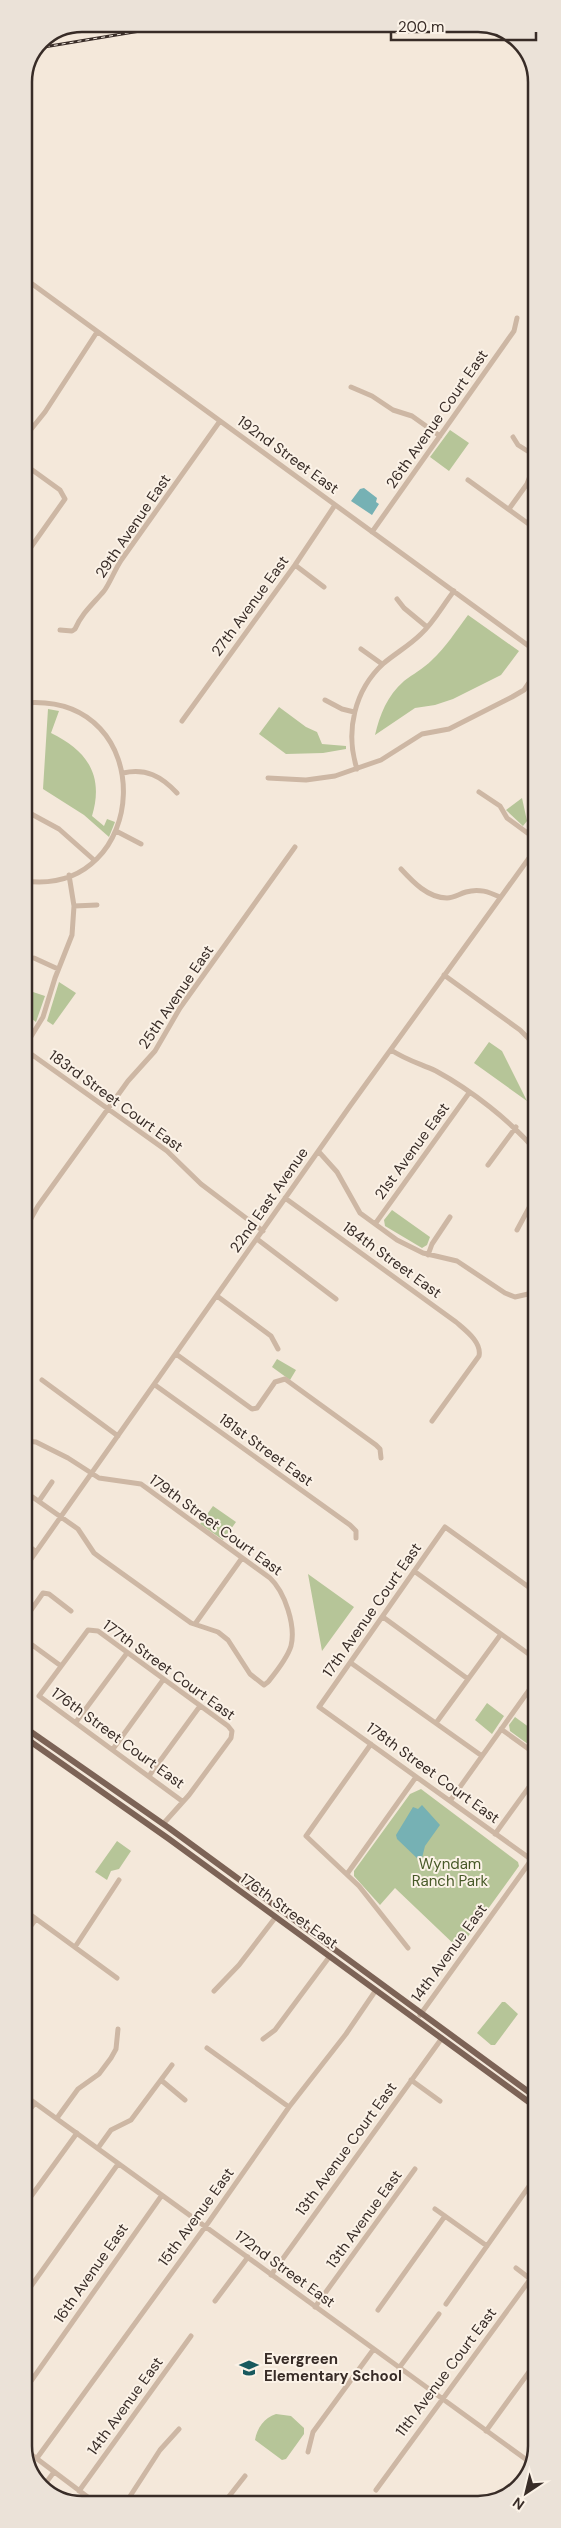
<svg xmlns="http://www.w3.org/2000/svg" width="561" height="2528" viewBox="0 0 561 2528" font-family="'DM Sans',sans-serif">
<style>
.green{fill:#b6c598}
.water{fill:#76b1b4}
.lines{fill:none;stroke-linecap:round;stroke-linejoin:round}
.minor{stroke:#cdb7a4;stroke-width:5}
.major{stroke:#7c6356;stroke-width:6}
.rail-casing{stroke:#382c27;stroke-width:3}
.rail{stroke:#fbf2e7;stroke-width:1;stroke-dasharray:4;stroke-linecap:butt}
.labels{text-anchor:middle;dominant-baseline:central;stroke-width:4;stroke-linejoin:round;paint-order:stroke}
.street-label{font-size:15px;fill:#382c27;stroke:#fbf2e7}
.park-label{font-size:15px;fill:#475928;stroke:#fbf2e7}
.poi-label{font-size:15px;font-weight:bold;fill:#382c27;stroke:#fbf2e7;text-anchor:start}
.rim{fill:none;stroke:#382c27;stroke-width:2.5}
</style>
<rect width="100%" height="100%" fill="#f4e8da"/>
<path class="green" d="M450,430L469,443L449,471L430,457Z
M468,615L519,651L501,675L453,699L435,705L415,708L375,735C380,714 387,696 404,681C413,674 423,669 432,660C446,647 456,631 468,615Z
M279,707L306,727L317,732L322,744L346,746V749L323,753L286,754L259,734Z
M48,709L59,711L51,733C88,751 104,776 92,816L104,826L107,819L115,822L109,837L84,815L43,789Z
M522,798L527,821L523,826L506,810Z
M59,982L76,993L53,1025L47,1021Z
M24,989L45,996L36,1022L24,1013Z
M489,1042L502,1051L527,1101L474,1063Z
M392,1210L430,1237L427,1245L422,1248L385,1226L384,1220Z
M277,1359L296,1370L290,1380L272,1367Z
M213,1506L236,1522L223,1540L200,1524Z
M308,1574L354,1607L322,1651Z
M487,1703L504,1716L492,1734L475,1720Z
M515,1717L537,1733L536,1750L510,1731L509,1725Z
M421,1789L518,1862L519,1866L459,1949L395,1888L380,1905L354,1876V1871L410,1794Z
M117,1841L131,1851L119,1869L111,1871L107,1880L95,1872Z
M537,1902V1929L530,1923L528,1917Z
M502,2002H505L518,2014L495,2045H491L477,2033Z
M276,2414L291,2416L304,2428V2434L286,2459L282,2460L255,2440C257,2428 264,2418 276,2414Z"/>
<path class="water" d="M364,488L377,498L376,502L379,504L372,515L351,501L360,489Z
M422,1805L440,1825L425,1846L421,1862L397,1839L396,1835L413,1807L418,1809Z"/>
<g class="lines">
<path class="minor" d="M24,278L537,652
M351,387L372,396L393,410L412,416L440,436
M513,437L518,445L537,457
M24,438L45,412L97,332
M24,464L60,490L65,499L24,557
M468,480L537,530
M509,509L527,484L537,458
M372,532L514,331L517,318
M295,565L324,587
M397,599L404,608L427,627
M60,630L72,631L75,629C82,613 93,604 104,591C109,585 116,567 122,559L220,421
M361,649L382,664
M325,700L342,709L354,712
M24,703C162,692 151,898 24,881
M182,721L295,565L335,505
M357,769C345,732 354,690 384,663C396,653 410,645 421,634C434,622 443,605 454,591
M123,773C146,768 161,776 177,793
M268,778L306,780L335,776L381,760L422,734L449,729L512,697L524,690L537,671
M479,792L500,806L507,818L537,840
M24,810L59,829L94,860
M116,831L141,844
M401,869C413,882 428,898 447,898C454,898 459,894 466,892C479,888 489,892 500,897
M74,906L97,905
M34,958L58,969
M444,975L520,1030L537,1047
M24,1048L43,1017L55,978L72,935L74,906L69,875
M24,1049L167,1151L201,1184L263,1231
M391,1050C406,1060 421,1064 436,1071C471,1090 511,1121 537,1152
M319,1152L337,1172L360,1213L397,1240L423,1253L457,1261L505,1293L515,1297L537,1292
M488,1165L516,1127
M285,1198L456,1322C465,1330 482,1342 479,1356L432,1421
M375,1224L469,1093
M517,1230L537,1193
M24,1231L38,1206L128,1081L155,1051L180,1008L295,847
M257,1239L336,1299
M428,1255L432,1244L450,1217
M217,1296L271,1336L278,1349
M176,1354L252,1409L257,1408L275,1382L285,1379L376,1445L380,1449L381,1458
M42,1380L118,1436
M155,1385L350,1525L356,1531V1538
M24,1465L26,1463
M24,1491L78,1529L94,1553L102,1559L191,1623L218,1632L228,1640L250,1674L264,1685L268,1682C276,1672 287,1659 291,1646C296,1626 285,1592 270,1578L141,1484L99,1478L68,1458L36,1442L26,1441
M39,1501L52,1482
M24,1542L36,1552
M24,1569L350,1106L537,847
M414,1571L537,1660
M383,1617L468,1679
M24,1620L43,1593L49,1594L71,1611
M195,1624L242,1558
M24,1639L61,1666
M351,1663L482,1756
M76,1722L127,1653
M436,1723L501,1634
M501,1729L537,1755
M371,1744L306,1836L359,1886L408,1948
M113,1749L163,1680
M149,1776L200,1706
M450,1801L537,1679
M163,1824L189,1795L231,1738L232,1731L228,1726L98,1631L88,1630L39,1696L182,1801
M495,1834L537,1776
M532,1860L319,1707L445,1527L537,1593
M347,1874L416,1777
M24,1910L117,1978
M24,1935L36,1919
M75,1947L119,1880
M214,1991L239,1965L275,1918
M420,2015L537,1852
M263,2039L275,2030L330,1956
M207,2048L289,2107
M161,2080L185,2100
M411,2080L440,2101
M24,2095L531,2463
M24,2117L35,2103
M57,2118L78,2089L99,2074L111,2058L116,2049L118,2029
M98,2148L111,2130L131,2120L172,2065
M24,2206L77,2133
M435,2209L487,2246
M516,2268L537,2284
M271,2275L442,2038
M24,2296L118,2164
M215,2301L248,2257
M446,2304L537,2175
M315,2307L415,2169
M378,2310L445,2216
M399,2368L439,2314
M24,2391L162,2195
M486,2431L537,2361
M24,2449L97,2504
M308,2452L313,2432L373,2350
M37,2458L208,2223L289,2107L346,2034L376,1990
M42,2488L54,2472
M376,2490L537,2270
M79,2491L191,2336
M125,2504L160,2450L179,2429
M223,2504L245,2476"/>
<path class="major" d="M24,1727L169,1828L537,2098
M24,1737L169,1839L537,2108"/>
<g class="rail-casing">
<path id="rail" d="M38,48L182,24"/>
</g>
<use href="#rail" class="rail"/>
</g>
<defs>
<g id="school-bare" transform="scale(1.5)"><path d="M0-5L7-2L0 1L-7-2ZM-4 1L0 2.5L4 1V4Q0 6-4 4Z" fill="#18595e" stroke="#fbf2e7" stroke-width="2.5" paint-order="stroke"/></g>
</defs>
<g fill-rule="evenodd">
<use href="#school-bare" x="249" y="2368"/>
</g>
<g class="labels">
<g class="street-label">
<text transform="translate(437 419) rotate(-55)">26th Avenue Court East</text>
<text transform="translate(288 455) rotate(36)">192nd Street East</text>
<text transform="translate(133 526) rotate(-56)">29th Avenue East</text>
<text transform="translate(250 606) rotate(-54)">27th Avenue East</text>
<text transform="translate(176 997) rotate(-56)">25th Avenue East</text>
<text transform="translate(116 1101) rotate(36)">183rd Street Court East</text>
<text transform="translate(412 1151) rotate(-54)">21st Avenue East</text>
<text transform="translate(269 1200) rotate(-55)">22nd East Avenue</text>
<text transform="translate(392 1260) rotate(36)">184th Street East</text>
<text transform="translate(266 1450) rotate(36)">181st Street East</text>
<text transform="translate(216 1525) rotate(36)">179th Street Court East</text>
<text transform="translate(372 1610) rotate(-55)">17th Avenue Court East</text>
<text transform="translate(169 1670) rotate(36)">177th Street Court East</text>
<text transform="translate(118 1738) rotate(36)">176th Street Court East</text>
<text transform="translate(433 1773) rotate(36)">178th Street Court East</text>
<text transform="translate(289 1911) rotate(36)">176th Street East</text>
<text transform="translate(449 1953) rotate(-54)">14th Avenue East</text>
<text transform="translate(346 2149) rotate(-54)">13th Avenue Court East</text>
<text transform="translate(196 2217) rotate(-54)">15th Avenue East</text>
<text transform="translate(364 2219) rotate(-54)">13th Avenue East</text>
<text transform="translate(285 2269) rotate(36)">172nd Street East</text>
<text transform="translate(91 2273) rotate(-55)">16th Avenue East</text>
<text transform="translate(446 2372) rotate(-53)">11th Avenue Court East</text>
<text transform="translate(125 2406) rotate(-54)">14th Avenue East</text>
</g>
<g class="park-label">
<text x="450" y="1864">Wyndam<tspan x="450" dy="17">Ranch Park</tspan></text>
</g>
<g class="poi-label">
<text x="264" y="2359">Evergreen<tspan x="264" dy="17">Elementary School</tspan></text>
</g>
</g>
<path d="M0 0H561V2528H0ZM82 32H478A50 50 0 0 1 528 82V2446A50 50 0 0 1 478 2496H82A50 50 0 0 1 32 2446V82A50 50 0 0 1 82 32Z" fill="#ebe2d8" fill-rule="evenodd"/>
<path class="rim" d="M82 32H478A50 50 0 0 1 528 82V2446A50 50 0 0 1 478 2496H82A50 50 0 0 1 32 2446V82A50 50 0 0 1 82 32Z"/>
<g transform="translate(526 2493) rotate(215)" stroke="#fbf2e7" stroke-width="4" paint-order="stroke">
<path d="M0-4L9 19L0 12L-9 19Z" fill="#382c27"/>
<text y="-8" font-size="14" font-weight="bold" text-anchor="middle" fill="#382c27">N</text>
</g>
<path d="M391 32v8h145v-8" fill="none" stroke="#382c27" stroke-width="2.5"/>
<text x="398" y="32" font-size="15" fill="#382c27" stroke="#fbf2e7" stroke-width="4" paint-order="stroke">200 m</text>
</svg>
